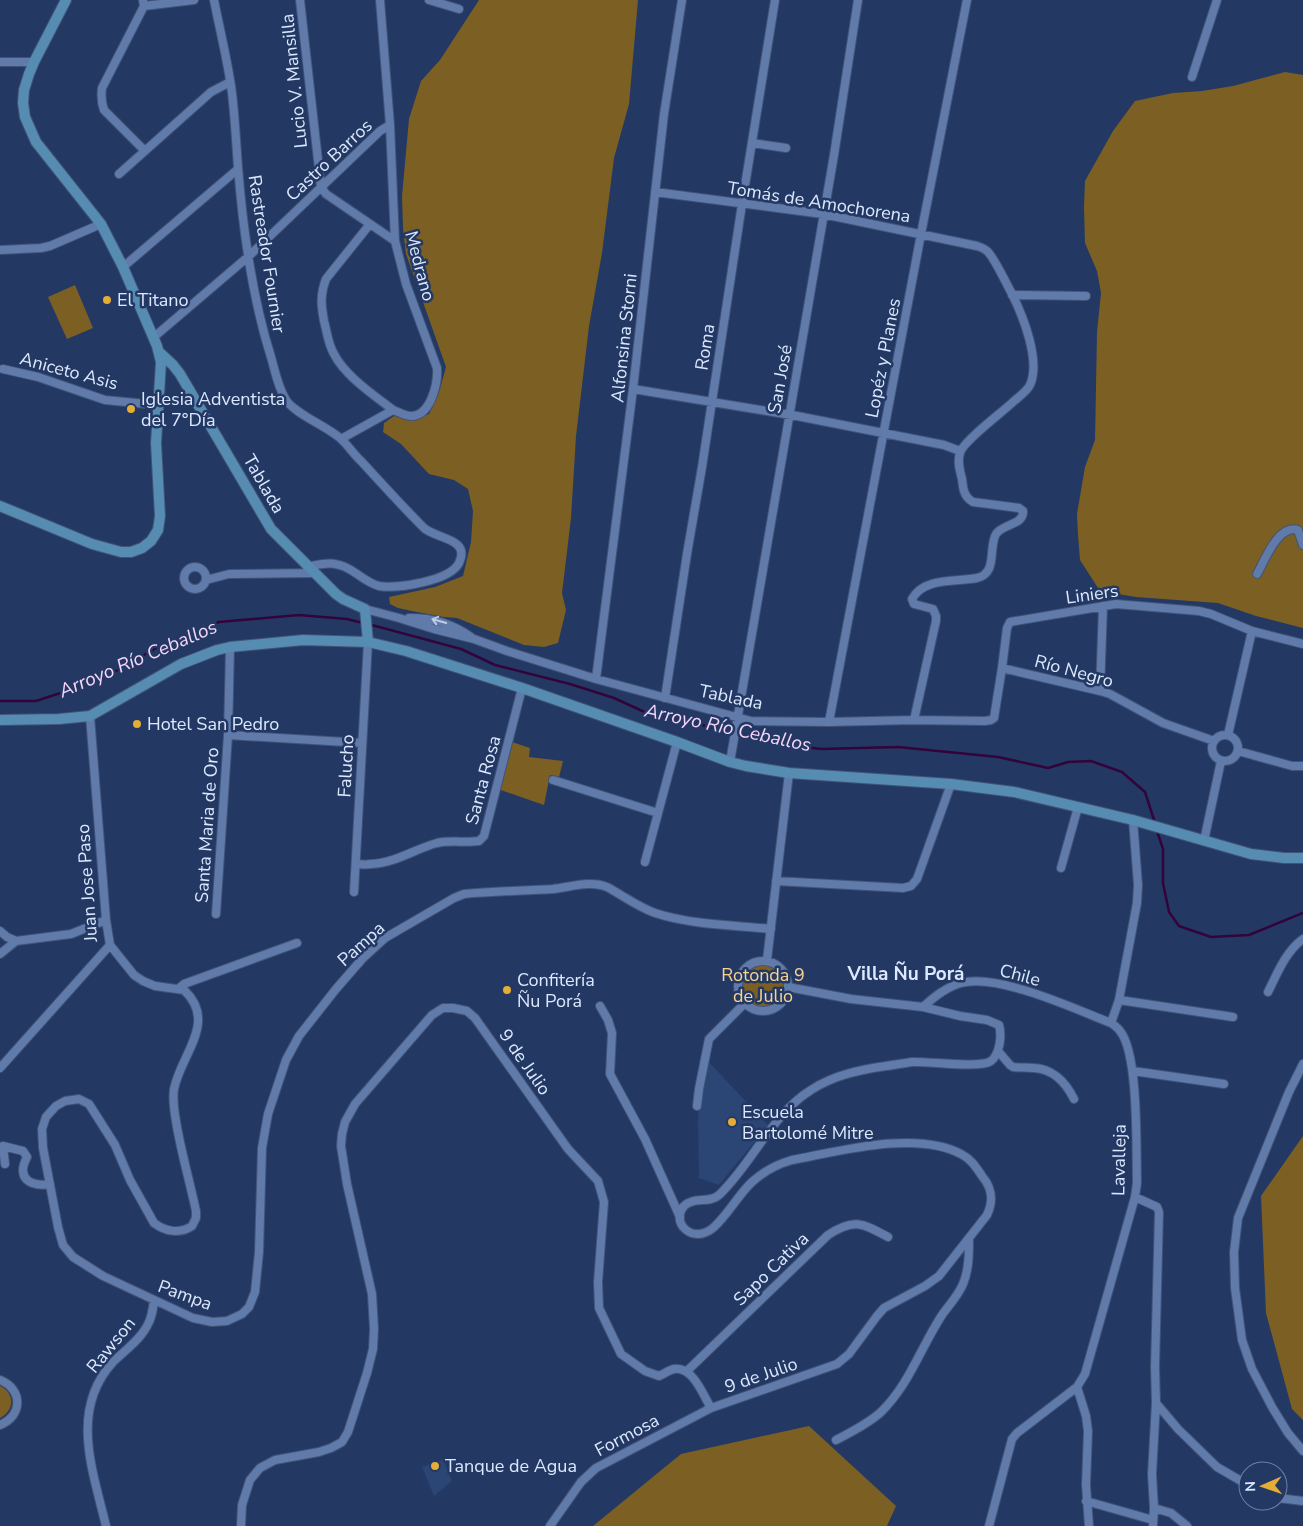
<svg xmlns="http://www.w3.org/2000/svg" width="1303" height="1526" viewBox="0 0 1303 1526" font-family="'Nunito Sans',sans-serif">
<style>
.built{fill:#2b4575}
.green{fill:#7c5f23}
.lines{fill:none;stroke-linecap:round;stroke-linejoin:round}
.stream{stroke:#33043a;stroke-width:2.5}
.street-casing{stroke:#415377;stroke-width:10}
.secondary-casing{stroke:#415377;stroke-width:12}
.street{stroke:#607aaa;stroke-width:8}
.secondary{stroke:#568cb1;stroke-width:10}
.oneway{stroke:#bdcce9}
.poi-dot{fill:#e4ad35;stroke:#233964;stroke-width:2}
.labels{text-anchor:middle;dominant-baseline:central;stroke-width:5;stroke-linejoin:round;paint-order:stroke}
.street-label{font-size:18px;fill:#dce8fe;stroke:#233964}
.poi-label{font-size:18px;fill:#dce8fe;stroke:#233964;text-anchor:start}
.park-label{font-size:18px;fill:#f9d490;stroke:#233964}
.water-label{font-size:19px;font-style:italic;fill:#f8d6fc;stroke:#233964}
.neighbourhood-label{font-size:19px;font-weight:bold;fill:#dce8fe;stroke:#233964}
</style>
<rect width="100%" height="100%" fill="#233964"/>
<path class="built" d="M706,1059L768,1125L719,1185L699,1178L698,1119L701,1088Z
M443,1459L452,1481L434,1496L422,1467Z"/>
<path class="green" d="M479,0H638L629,104L614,158L602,253L589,326L576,436L571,518L562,593L566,610L558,643L544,647L524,645L457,618L444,617L412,611L398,608L390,604L389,597L435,587L463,576L471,542L473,511L468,489L454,480L429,474L401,444L383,432L384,423L394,416L415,420L429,414L439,392L446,367L406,254L403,228L402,196L409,119L421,81L440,60Z
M1285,72L1303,75V628L1256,616L1218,603L1136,597L1100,591L1080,560L1078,535L1077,514L1085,467L1095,440L1097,332L1101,293L1097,271L1085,243L1084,207L1085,181L1113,131L1135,101L1173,93L1202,91L1233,86Z
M75,285L93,328L67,339L48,297Z
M509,741L530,748L529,757L563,761L559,777L550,775L544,805L498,789Z
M738 986a25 25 0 1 1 50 0a25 25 0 1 1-50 0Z
M1303,1136V1420L1292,1409L1266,1313L1261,1196Z
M0,1386C15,1393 15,1410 0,1418Z
M809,1426L896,1506L887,1526H593L681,1454Z"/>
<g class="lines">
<path class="stream" d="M368,624L461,649L495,665L570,684L614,698L651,715L689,722L789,745L821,749L898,747L998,757L1048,768L1068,762L1091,761L1122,772L1145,792L1155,823
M0,701H36L85,685L107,676L158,647L219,622L299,615L347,619L363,623
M1157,831L1163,849V883L1169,912L1179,926L1211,937L1249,935L1303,913"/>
<g class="street-casing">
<path id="street" d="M143,0L144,6L102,88C101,96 101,102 104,110L145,151
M214,0C220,31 228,62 232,93C235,118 236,142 238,167C243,230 252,297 271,357C275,371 278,388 286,400C294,413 326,426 340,438C348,445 354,455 362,462C382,484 403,507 424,528C436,539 471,538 459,563C450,581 397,589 379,586C371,584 364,579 357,574C339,561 329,562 307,567
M300,0L321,187L326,194L395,241
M429,0L459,9
M144,6L194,0
M0,62H34
M1192,77L1217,0
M752,143L786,148
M119,174L211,92L230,82
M655,192L823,214L977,246C980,247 985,249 987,251C994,257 1007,285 1012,294C1023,316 1041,361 1030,385C1027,391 1020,396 1014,401C1004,411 962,442 960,453C957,462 960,471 962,479C963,489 964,497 973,502L1019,508L1023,511C1024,525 1002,524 996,534C988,548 998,573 977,578C956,582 924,577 912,599L914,604L933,609L936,616V621L914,720
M370,224L326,279C320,295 321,305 324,321C327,332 328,344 334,354C345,376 374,395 393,410
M0,250L41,248L50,246L101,224
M123,267L238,169
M1012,295L1086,296
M154,337L249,256L380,131L390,125
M3,369L38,377L105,400L157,405
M633,389L797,416L944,445L960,451
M341,439L393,410C399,412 405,416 411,416C431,416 438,383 437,368L406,284L395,241L390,125L380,0
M184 578a11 11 0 1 1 22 0a11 11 0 1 1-22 0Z
M1257,574C1265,560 1278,524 1298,530L1303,545
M206,580L229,574L315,573
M365,609L399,618L434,629L474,639L507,651L596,679L751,721L829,722L914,720L985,721L991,720L994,718L1002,668L1100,691L1110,694L1163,723L1214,741
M409,618C433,618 451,623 471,637
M1002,668L1007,628L1010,622L1116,604L1199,611L1211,614L1252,631L1303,644
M596,679L633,389L664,114L682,0
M1100,691L1103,606
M665,698L687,554L702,467L742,204L775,0
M829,722L921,234L967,0
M228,735L362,743
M1228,735L1252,631
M1212 748a13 13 0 1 1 26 0a13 13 0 1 1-26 0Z
M1238,751L1292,766H1303
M730,762L834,155L858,0
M553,780L658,813
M1204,841L1221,761
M645,862L677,742
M356,864C361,864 366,865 371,864C395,863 415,849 437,843C451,840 465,843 479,841L484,836L522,688
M1061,868L1078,807
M776,881L903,888L911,886L917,879L951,784
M354,892L368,642
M216,914L228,735L230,647
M0,931L7,937L16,941L71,934L106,920
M110,945L134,975L143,981L155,986L184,990C218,1022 181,1054 174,1089C172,1102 175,1115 177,1127C182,1155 190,1183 196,1211V1218L192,1226C180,1234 166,1232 154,1223L130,1180L115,1145L89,1104L79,1099L65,1101L56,1106L46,1117L42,1129L43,1148L58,1227L63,1245L73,1257L103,1276L193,1318L212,1322L227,1321L242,1314L249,1307L255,1292L259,1252L262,1148L268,1114L286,1060L299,1036L336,989L363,958L385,938L454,898L464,894C494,891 524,891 553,889C571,887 591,880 607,887C622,895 638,907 655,913C692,925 733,925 771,929
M0,954L16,941
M767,960L789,773
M738 986a25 25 0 1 1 50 0a25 25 0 1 1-50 0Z
M178,989L184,984L297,943
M1268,992C1277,974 1286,951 1303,939
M1119,1000L1233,1017
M600,1006L608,1020L612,1033L610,1074L645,1139L680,1217
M923,1007C934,997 946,987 961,983C998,973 1075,1009 1111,1023
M998,1051L1010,1065L1013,1067C1020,1068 1027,1067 1034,1068C1053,1069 1066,1083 1074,1099
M1303,1064L1289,1092L1238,1218L1234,1252L1235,1288L1242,1340L1252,1369L1272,1407L1288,1433L1303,1451
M0,1068L110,945L106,920L90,716
M1133,1071L1224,1084
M697,1106L699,1089L709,1039L744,1004
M5,1164L3,1146L23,1151L27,1157C25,1161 23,1166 23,1170C23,1184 39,1186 50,1184
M1135,1197L1157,1207L1159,1212L1155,1367L1156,1403L1152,1474L1154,1508L1153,1526
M687,1371L828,1235C854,1218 862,1223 888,1237
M0,1380C23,1389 23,1416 0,1425
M1077,1387L1086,1416L1088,1431L1086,1485L1089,1526
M1156,1403L1178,1429L1217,1467L1248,1485
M836,1440C851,1432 868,1424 881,1412C909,1385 921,1347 942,1315C949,1305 958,1296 963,1284C969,1270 969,1253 969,1239
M1278,1498L1303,1501
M1086,1501L1153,1520
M1154,1508L1171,1513L1187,1526
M106,1526C93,1471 69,1410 113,1362C124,1351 140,1340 147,1326C152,1318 153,1309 154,1300
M241,1526L242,1505L250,1480L260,1468L275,1460L319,1452L331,1448L342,1442L348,1432L367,1373L373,1349L374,1329L372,1294L347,1184L341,1146L342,1134L345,1122L355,1104L432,1015L443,1008H453L467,1011L475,1018L568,1149L598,1181L604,1202L598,1282L599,1308L621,1354L645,1371L659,1376C664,1374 669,1370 674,1369C693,1366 703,1395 711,1408L837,1364L849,1354L877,1316L884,1308L925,1286L939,1276L987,1215C994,1200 992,1188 982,1176C976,1167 971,1159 961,1154C917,1130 840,1151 792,1160C778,1164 763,1172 752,1182C738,1195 728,1215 713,1228C692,1245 670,1222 684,1206C694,1196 709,1204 719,1195C752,1164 772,1114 811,1090C834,1075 859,1070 886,1066C895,1065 904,1063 912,1062C928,1061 980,1069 991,1061C1000,1054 1002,1035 999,1025L987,1020L960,1016L923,1007L851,999L788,987
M550,1526L581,1482L596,1468L711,1408
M989,1526L1012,1439L1017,1433L1077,1387L1085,1374L1135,1197L1137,1183C1136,1150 1139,1054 1120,1031C1118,1028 1114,1025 1111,1023L1119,1000L1137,903L1138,885L1133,820"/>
</g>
<g class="secondary-casing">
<path id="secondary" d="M159,352L173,365L180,374L271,529L336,594L343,599L365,609L368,642
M0,506L92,544L121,552H131L142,548L151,541L158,530L160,516L156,443L161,362L157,346L123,267L101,224L36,142L25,117L23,103L24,90L29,74L34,62L66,0
M0,720L59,719L90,716L181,664L217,650L230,647L303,640L368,642L406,651L522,688L677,742L730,762L746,766L789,773L951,784L1014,792L1133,820L1251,854L1284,858H1303"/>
</g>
<use href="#street" class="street"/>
<use href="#secondary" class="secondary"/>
</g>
<defs><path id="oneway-shaft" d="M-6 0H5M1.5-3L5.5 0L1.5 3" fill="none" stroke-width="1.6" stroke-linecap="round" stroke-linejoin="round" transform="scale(1.25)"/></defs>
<use class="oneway" href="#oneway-shaft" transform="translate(439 621) rotate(-164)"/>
<g class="poi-dot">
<circle cx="107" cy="300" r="5"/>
<circle cx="131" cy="409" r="5"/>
<circle cx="137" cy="724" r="5"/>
<circle cx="507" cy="990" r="5"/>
<circle cx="732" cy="1122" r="5"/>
<circle cx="435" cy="1466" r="5"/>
</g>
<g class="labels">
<g class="street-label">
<text transform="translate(294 81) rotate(-96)">Lucio V. Mansilla</text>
<text transform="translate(329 160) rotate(-43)">Castro Barros</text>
<text transform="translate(819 202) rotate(9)">Tomás de Amochorena</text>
<text transform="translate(267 254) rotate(81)">Rastreador Fournier</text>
<text transform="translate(420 266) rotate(75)">Medrano</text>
<text transform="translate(624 338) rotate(-84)">Alfonsina Storni</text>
<text transform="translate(705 347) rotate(-81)">Roma</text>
<text transform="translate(883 358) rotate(-79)">Lopéz y Planes</text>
<text transform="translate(69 371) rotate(15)">Aniceto Asis</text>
<text transform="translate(780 379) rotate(-80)">San José</text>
<text transform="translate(264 484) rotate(60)">Tablada</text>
<text transform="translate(1092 594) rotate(-8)">Liniers</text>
<text transform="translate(1074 671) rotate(15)">Río Negro</text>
<text transform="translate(731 697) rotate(12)">Tablada</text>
<text transform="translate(346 766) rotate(-87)">Falucho</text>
<text transform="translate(483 780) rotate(-75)">Santa Rosa</text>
<text transform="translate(207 825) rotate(-86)">Santa Maria de Oro</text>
<text transform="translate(87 883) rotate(-94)">Juan Jose Paso</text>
<text transform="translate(361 944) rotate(-42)">Pampa</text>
<text transform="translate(1020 975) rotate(15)">Chile</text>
<text transform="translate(525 1062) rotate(55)">9 de Julio</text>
<text transform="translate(1119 1160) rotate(-89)">Lavalleja</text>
<text transform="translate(771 1269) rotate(-44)">Sapo Cativa</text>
<text transform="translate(185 1295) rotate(20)">Pampa</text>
<text transform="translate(111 1345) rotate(-51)">Rawson</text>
<text transform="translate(761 1375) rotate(-19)">9 de Julio</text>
<text transform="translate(627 1435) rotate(-28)">Formosa</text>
</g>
<g class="poi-label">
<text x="117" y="300">El Titano</text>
<text x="141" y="399">Iglesia Adventista<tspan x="141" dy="21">del 7°Día</tspan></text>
<text x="147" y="724">Hotel San Pedro</text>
<text x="517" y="980">Confitería<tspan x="517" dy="21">Ñu Porá</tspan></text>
<text x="742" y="1112">Escuela<tspan x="742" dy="21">Bartolomé Mitre</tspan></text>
<text x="445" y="1466">Tanque de Agua</text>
</g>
<g class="park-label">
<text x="763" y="975">Rotonda 9<tspan x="763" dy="21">de Julio</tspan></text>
</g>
<g class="water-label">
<text transform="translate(138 659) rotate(-23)">Arroyo Río Ceballos</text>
<text transform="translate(728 728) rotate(12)">Arroyo Río Ceballos</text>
</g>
<g class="neighbourhood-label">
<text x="906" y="974">Villa Ñu Porá</text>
</g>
</g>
<g transform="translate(1263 1486) rotate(268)"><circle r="24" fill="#233964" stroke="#6d7fa2"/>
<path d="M0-4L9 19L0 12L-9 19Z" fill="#e4ad35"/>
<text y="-8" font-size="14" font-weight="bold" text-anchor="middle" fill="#dce8fe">N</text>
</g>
</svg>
